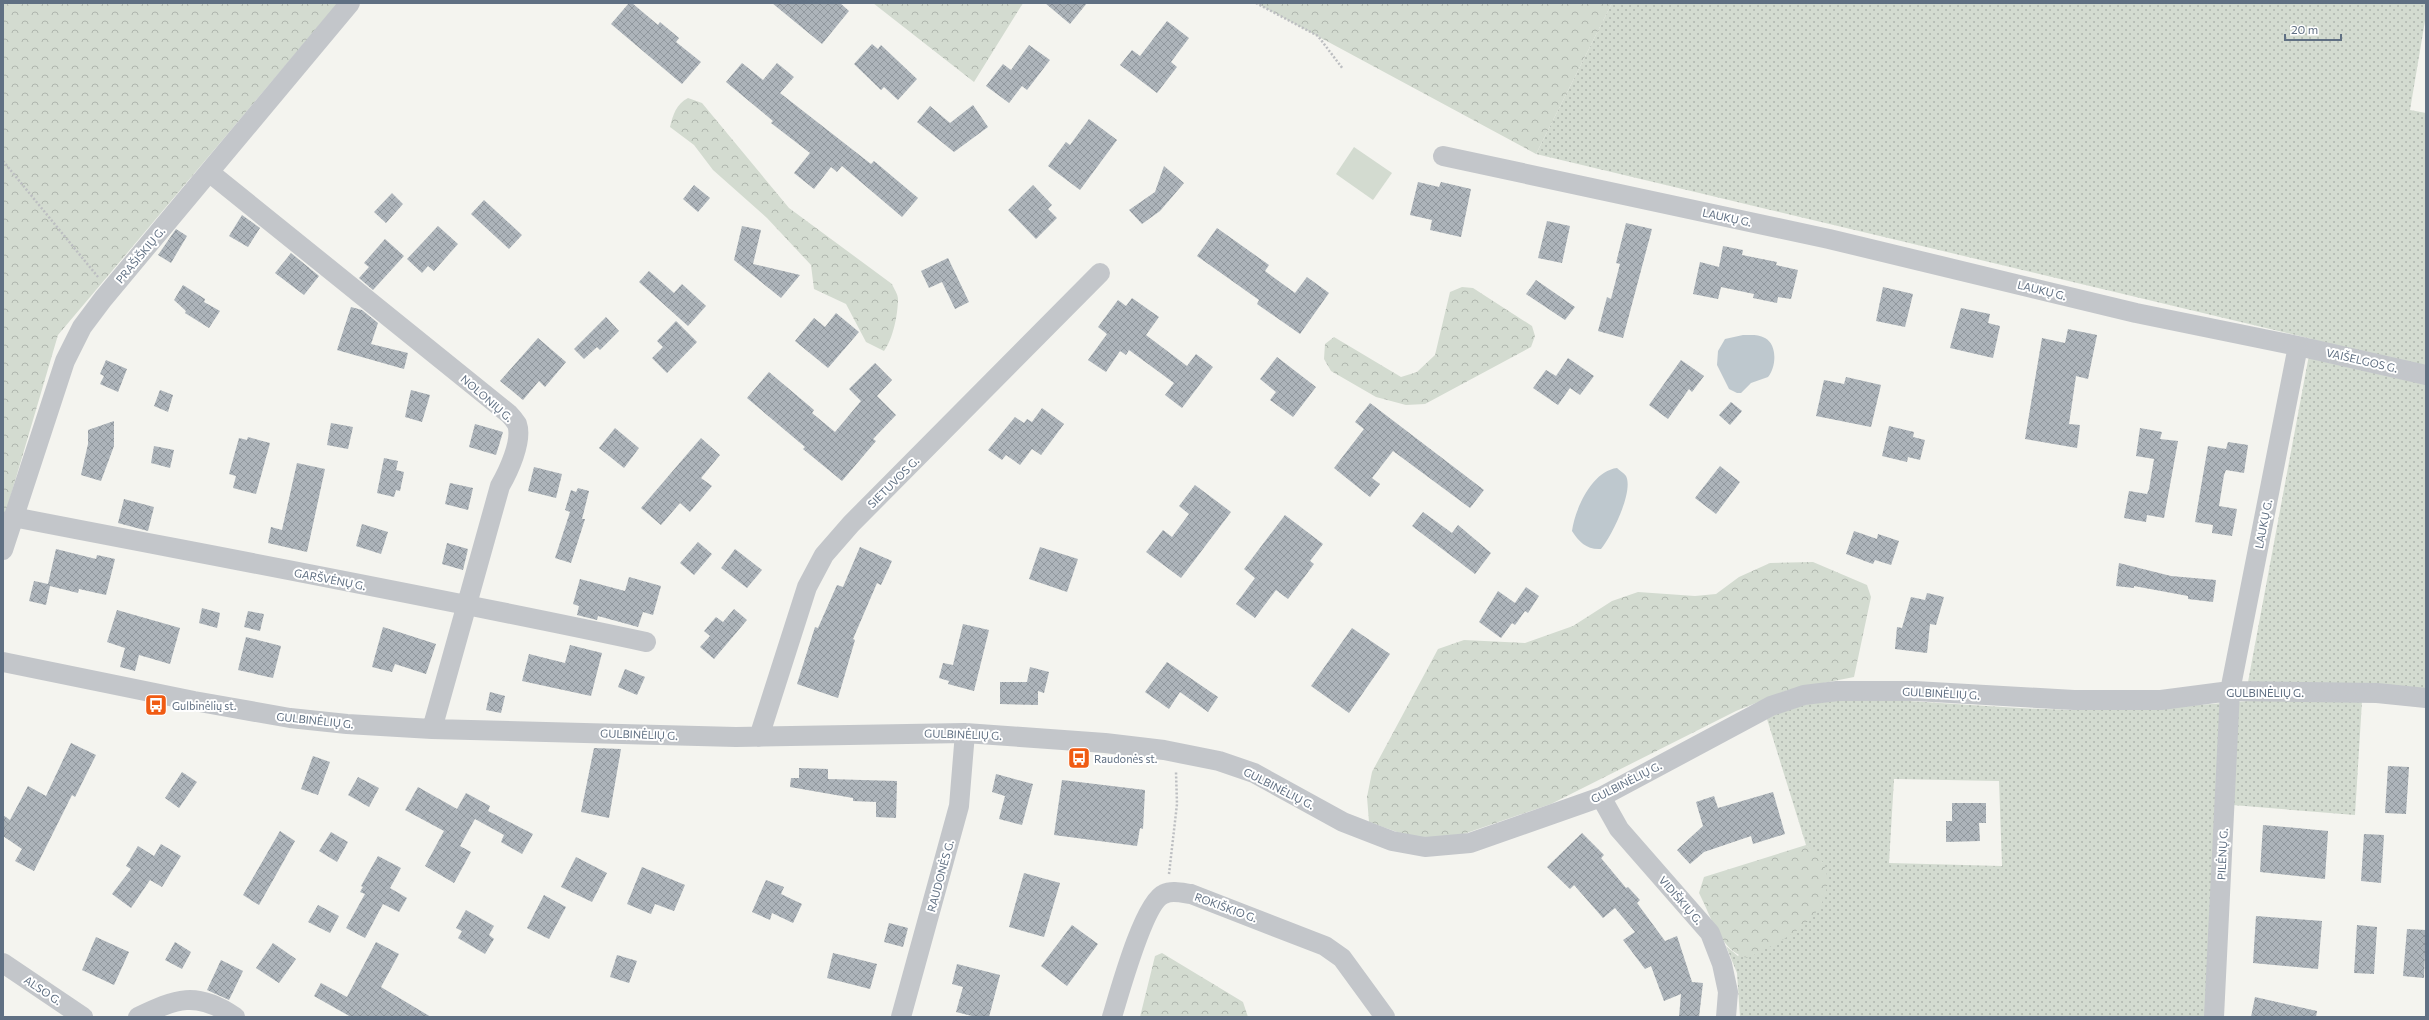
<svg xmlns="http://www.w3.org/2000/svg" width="2429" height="1020" viewBox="0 0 2429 1020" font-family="Commissioner,sans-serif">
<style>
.grass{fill:url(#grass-dots);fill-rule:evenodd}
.forest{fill:url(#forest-crowns)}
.park{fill:#d3dbd0}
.water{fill:#bec8ce}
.building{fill:url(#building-cross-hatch)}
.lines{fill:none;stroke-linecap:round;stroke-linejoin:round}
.path{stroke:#bcbec1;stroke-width:2.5;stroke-dasharray:2 2;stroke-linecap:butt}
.minor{stroke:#c3c6ca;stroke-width:20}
.labels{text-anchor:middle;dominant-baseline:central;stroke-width:4;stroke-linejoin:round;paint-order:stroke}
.street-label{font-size:11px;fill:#607083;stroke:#fff}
.poi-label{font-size:11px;fill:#607083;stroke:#fff;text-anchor:start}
</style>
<defs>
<pattern id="grass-dots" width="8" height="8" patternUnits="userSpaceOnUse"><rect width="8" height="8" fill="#d3dbd0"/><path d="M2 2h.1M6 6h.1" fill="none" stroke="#afb6ae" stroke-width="1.8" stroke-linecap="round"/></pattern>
<pattern id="forest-crowns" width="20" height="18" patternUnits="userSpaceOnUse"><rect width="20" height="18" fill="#d3dbd0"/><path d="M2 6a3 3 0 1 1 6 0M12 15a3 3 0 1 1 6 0" fill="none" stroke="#afb6ae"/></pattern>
<pattern id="building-cross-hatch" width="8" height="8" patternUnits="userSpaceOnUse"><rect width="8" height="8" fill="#adb4ba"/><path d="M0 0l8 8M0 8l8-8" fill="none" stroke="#90979d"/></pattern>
</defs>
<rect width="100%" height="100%" fill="#f4f4ef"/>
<path class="grass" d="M1612,3H2426V15L2410,110L2426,113V690L2248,682L2312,339L1536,154Z
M2287,698L2362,701L2355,815L2220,804L2209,1017H1740L1737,973L1726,946L1738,956L1823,863L1806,845L1767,719C1813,693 1873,699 1924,702C1974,705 2023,709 2073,710C2144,711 2216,703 2287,698ZM1894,779L1999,781L2002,866L1889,863Z"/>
<path class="forest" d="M3,3H338L58,335L3,522Z
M873,3H1023L974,82Z
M1256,3H1612L1536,154Z
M688,98L702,103L789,208L892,284C894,289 898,294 898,299C898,314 893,339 884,351L866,342L846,304L814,289L811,265L767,218L713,170L694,145L670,127C673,115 676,104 688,98Z
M1462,287L1473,288L1532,326L1535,336L1531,347L1425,404L1406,405L1376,397L1331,371L1324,359L1325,344L1334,337L1401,377L1417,372L1435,355L1450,292Z
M1813,562L1867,585L1871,597L1854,677L1788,690L1736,711L1551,804L1449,839L1414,838L1369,822L1367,797L1372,772L1438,649L1464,640L1525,643L1573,626L1612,601L1638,592L1695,596L1716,594L1739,577L1770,563Z
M1806,845C1812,850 1820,856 1823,863C1827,870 1828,879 1827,887C1821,925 1778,942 1748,958C1721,953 1711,916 1699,893L1704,877Z
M1162,953L1243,1002L1248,1017H1140L1155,956Z"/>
<path class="park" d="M1354,147L1392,173L1373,200L1336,174Z"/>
<path class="water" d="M1743,335C1751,335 1758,334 1765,338C1778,345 1776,368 1768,377L1751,383L1741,393H1737L1729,389L1717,365L1718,351L1725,339Z
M1617,468C1619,470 1624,473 1626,476C1634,492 1611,537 1601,549C1587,550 1579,542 1572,531C1575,509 1592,471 1617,468Z"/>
<path class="building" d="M629,3H632L658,25L660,22L679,38L676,42L701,62L682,84L611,24Z
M772,3H840L849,11L822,44Z
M1045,3H1087L1070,24Z
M1167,21L1189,38L1171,62L1177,67L1157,93L1120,65L1132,50L1140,56Z
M872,44L878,49L881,45L917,79L898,100L884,87L881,90L854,64Z
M1029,45L1050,60L1027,90L1022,86L1009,103L986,86L1003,64L1011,70Z
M742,63L763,80L777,63L794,77L780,93L871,164L874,161L918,198L902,217L842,166L837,172L831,167L814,189L794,173L810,153L771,123L773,121L726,82Z
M973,105L988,127L954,152L917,122L930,106L950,123Z
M1089,119L1117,140L1080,190L1048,166L1066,142L1070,145Z
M1164,166L1184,183L1160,211L1142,224L1129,210L1155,192Z
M1418,182L1439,187L1441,182L1471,189L1461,237L1430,230L1432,220L1410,215Z
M694,185L710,198L698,212L683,199Z
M1033,185L1052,205L1048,209L1057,218L1036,239L1008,210Z
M392,193L403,204L386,223L374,212Z
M484,200L522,235L509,249L471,214Z
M242,215L260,228L248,247L229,236Z
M1547,221L1570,226L1562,263L1538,258Z
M1626,223L1652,229L1623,338L1598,331L1607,297L1611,299L1620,264L1616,263Z
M438,226L458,244L434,271L428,266L422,273L407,259Z
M742,226L761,230L753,264L800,275L781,298L734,260Z
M1217,228L1269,265L1265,271L1295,293L1307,277L1329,293L1300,334L1257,304L1259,300L1197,256Z
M176,229L187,236L171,263L158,255Z
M385,239L404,256L373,290L359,278L369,267L364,263Z
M1723,246L1743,250L1742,255L1777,262L1776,265L1798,270L1791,299L1778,297L1777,303L1753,298L1754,294L1721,287L1718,299L1693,294L1700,262L1719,267Z
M291,253L319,276L304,295L275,273Z
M948,258L969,302L955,309L942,282L929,288L921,271Z
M649,271L674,293L682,284L706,306L688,326L639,282Z
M1536,280L1575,307L1565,320L1526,294Z
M183,285L205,299L204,302L220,311L209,328L185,313L186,311L174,300Z
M1883,287L1913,294L1905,327L1876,321Z
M1132,298L1159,317L1146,335L1187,366L1196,354L1213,367L1182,408L1165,395L1174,383L1129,350L1126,355L1120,351L1106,372L1088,360L1107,334L1098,327L1118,300L1126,306Z
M351,307L362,310L378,323L371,344L408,353L404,369L337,350Z
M1961,308L1990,314L1988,323L2000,326L1993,358L1950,348Z
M836,313L859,332L828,368L795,341L814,318L825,327Z
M606,317L619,331L600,350L597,347L584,359L574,349Z
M676,321L697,342L667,373L652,358L663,347L657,341Z
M2068,329L2097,335L2088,379L2076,376L2069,424L2080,425L2077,448L2025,439L2042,338L2065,343Z
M538,338L566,362L545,387L539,381L523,400L500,381Z
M1277,357L1316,387L1293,417L1270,400L1276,392L1260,379Z
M1568,358L1594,376L1580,395L1570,388L1558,405L1533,388L1546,370L1556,376Z
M106,360L127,369L118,392L100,384L104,376L100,374Z
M1681,360L1704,376L1692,392L1689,389L1668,419L1649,405Z
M875,363L892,380L877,396L896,415L873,439L876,441L842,481L803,449L805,447L747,398L769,372L814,410L812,413L835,432L861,401L849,389Z
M1846,377L1881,385L1871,427L1816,416L1824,380L1844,384Z
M160,390L173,395L168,412L154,406Z
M411,390L430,395L422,422L405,417Z
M1731,402L1742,411L1730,425L1719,415Z
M1370,403L1484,490L1470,508L1393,451L1372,478L1380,484L1370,497L1334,468L1364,429L1355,422Z
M1042,408L1064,424L1041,455L1032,449L1020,465L1006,455L1002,460L988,450L1015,417L1024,423L1027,419L1032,422Z
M114,421V446L101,481L81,475L88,444V430Z
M331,423L353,427L348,449L327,445Z
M475,424L503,432L496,455L469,447Z
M1889,426L1914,432L1913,437L1925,440L1920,460L1908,457L1907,462L1882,456Z
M615,428L639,448L624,468L599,448Z
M2140,428L2162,432L2160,439L2178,441L2164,518L2147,515L2146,522L2124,518L2129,491L2147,494L2149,489L2154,459L2136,456Z
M248,437L270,443L256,494L233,488L236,476L229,474L239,438L247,440Z
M701,438L720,455L701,478L712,486L690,512L680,503L661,525L641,508Z
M2228,442L2248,445L2244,473L2226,470L2224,475L2219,506L2237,509L2232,536L2212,533L2213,525L2195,522L2208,446L2226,449Z
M154,446L174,450L170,468L151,463Z
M384,458L398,461L396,470L404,472L400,491L396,490L394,497L377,493Z
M297,463L325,469L307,552L268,543L271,527L282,530Z
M1720,466L1740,482L1716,514L1695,498Z
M534,467L562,474L556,498L528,491Z
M450,483L473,488L468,510L445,504Z
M1195,485L1231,512L1181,578L1146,552L1163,530L1172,537L1189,514L1179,506Z
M578,488L589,491L582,519H585L571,563L555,558L570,512L565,510L571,490L576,492Z
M124,499L154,507L148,531L118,523Z
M1423,512L1452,533L1458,525L1491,553L1475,574L1412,526Z
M1285,515L1323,544L1310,561L1314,564L1288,599L1276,590L1255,618L1236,604L1255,578L1244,569Z
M362,524L388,532L381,554L356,546Z
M1854,531L1877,539L1878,534L1899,541L1891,565L1875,560L1873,564L1846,554Z
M698,542L712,554L694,575L680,563Z
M447,543L468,549L463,570L442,564Z
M860,547L892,561L881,585L877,583L853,639L855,640L838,698L797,684L815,627L818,628L837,585L843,587Z
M1040,547L1078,559L1067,592L1029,579Z
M56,549L96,559L97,555L115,559L106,595L79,589L78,593L50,586L46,605L29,601L34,581L48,584Z
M735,549L762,570L747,588L721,568Z
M2119,563L2171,576L2216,580L2213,602L2188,599V596L2134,586V588L2116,586Z
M629,577L661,586L653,615L643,612L638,627L598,616L597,620L577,615L579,606L573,604L580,579L625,591Z
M1526,587L1539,596L1528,613L1525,611L1515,625L1512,623L1501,638L1479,622L1498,591L1515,603Z
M1927,593L1944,597L1936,625L1930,624L1927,653L1895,649L1897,627L1902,628L1911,597L1925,600Z
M202,608L220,613L217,628L199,623Z
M734,609L747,620L714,659L700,647L710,636L704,631L716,617L723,622Z
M117,610L180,628L170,664L139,655L135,671L120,667L125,648L107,642Z
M248,611L264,614L260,631L244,627Z
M963,624L989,630L974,691L948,684L949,681L939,678L943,663L953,665Z
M383,627L436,644L426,674L395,664L392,672L372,667Z
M1352,628L1390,654L1349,713L1311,686Z
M246,637L281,646L273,678L238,670Z
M570,645L602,653L591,696L522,681L529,654L565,663Z
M1167,662L1218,697L1208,712L1180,692L1169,709L1145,692Z
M1030,667L1049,672L1044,693L1038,691V705L1000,704V682H1027Z
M625,669L645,677L637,695L618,687Z
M490,692L505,696L501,713L486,710Z
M71,743L96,755L75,797L72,795L34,871L15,861L22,849L3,836V815L10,820L28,786L46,796Z
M594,748L621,749L609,818L581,812Z
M313,756L330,762L318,795L301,789Z
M2388,766L2409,767L2406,814L2385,813Z
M799,768L828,769V779L897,781L896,818L876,817V802L853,801V798L790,787L791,778H799Z
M182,772L197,782L179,808L165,798Z
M996,774L1033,784L1022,825L999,819L1005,796L992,792Z
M358,777L379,788L369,807L348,795Z
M1062,780L1145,790L1143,829L1140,828L1137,846L1054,835Z
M418,787L457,809L466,793L490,806L488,811L533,834L522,854L501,842L504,835L475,819L460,846L471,852L454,883L425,866L444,831L405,810Z
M1773,792L1785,834L1753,844L1751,836L1704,852L1690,864L1677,850L1703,826L1696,802L1714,796L1718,808Z
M1952,803H1986V823H1979L1980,841L1946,842V821H1952Z
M2263,825L2328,831L2325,879L2260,872Z
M280,831L295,841L259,905L243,895Z
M331,832L348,842L337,862L319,851Z
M1582,833L1604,855L1601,858L1626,888L1628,887L1640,900L1637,903L1665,941L1677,936L1692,982L1703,983L1699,1017H1679L1681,994L1664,1001L1651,966L1645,969L1623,940L1635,932L1615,908L1603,918L1574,885L1570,889L1547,867Z
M2364,834L2384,835L2381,883L2361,881Z
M161,844L181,856L162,887L150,880L131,908L112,894L131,869L126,866L138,846L154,856Z
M378,856L401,868L390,888L407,898L399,912L383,904L365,938L346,928L365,894L360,892L363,887L361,886Z
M576,857L607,873L592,902L561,887Z
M642,867L685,885L674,911L655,904L651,914L627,904Z
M1024,873L1060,883L1044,937L1009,927Z
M766,880L784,887L781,894L802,904L793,923L772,913L770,920L752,912Z
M544,895L566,907L549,939L527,928Z
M318,905L339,916L330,933L308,922Z
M466,910L494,926L489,935L494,939L485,954L458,938L462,931L456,928Z
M2256,916L2322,921L2318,969L2253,963Z
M889,923L908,928L903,947L884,942Z
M1072,925L1098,944L1067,986L1041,966Z
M2357,925L2377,927L2374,974L2354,973Z
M2407,929L2426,930L2424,978L2403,976Z
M96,937L129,952L114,985L82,970Z
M175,942L191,952L182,969L165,960Z
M376,942L399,954L381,987L431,1017H351L314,996L321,983L347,997Z
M273,943L296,959L279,983L256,968Z
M833,953L877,964L870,989L827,978Z
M617,955L637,961L629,983L610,977Z
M221,960L243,971L229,1000L207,990Z
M957,964L1000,975L989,1017H976L956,1012L963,987L952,984Z
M2255,997L2317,1011L2316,1017H2251Z"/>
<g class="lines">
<path class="path" d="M1256,3L1318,36L1343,69
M3,161L98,277
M1169,874L1177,804L1176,772"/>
<path class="minor" d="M1443,156L1829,239L2136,313L2298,346L2426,375
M209,172L509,414C512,417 515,421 517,424C523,441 508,472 500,486L432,729
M13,517C224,558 436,597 646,642
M3,550L65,361L82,327L103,299L350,3
M3,662L194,701L290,718L347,724L432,729L736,737L965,733L1105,743L1164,750L1219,761L1254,773L1343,822L1392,841L1425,847L1470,843L1601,797L1771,706L1804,695L1837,691H1915L2074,700H2161L2230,691L2377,693L2426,698
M759,737L807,587L824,555L851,524L1100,273
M1601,797L1619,829L1710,933L1722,964L1728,992L1726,1017
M3,963L83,1017
M138,1017C176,999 196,990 235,1017
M901,1017L959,806L965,733
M1112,1017C1119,994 1144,902 1164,894C1172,890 1183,893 1191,894L1325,946L1342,958L1385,1017
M2214,1017L2230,691L2298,346"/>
</g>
<defs>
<g id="bus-square" transform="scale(1.15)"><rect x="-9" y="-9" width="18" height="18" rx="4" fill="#f05b13" stroke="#fff"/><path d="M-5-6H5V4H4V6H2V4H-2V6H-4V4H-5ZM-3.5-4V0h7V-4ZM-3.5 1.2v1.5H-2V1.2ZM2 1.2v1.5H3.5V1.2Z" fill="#fff"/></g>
</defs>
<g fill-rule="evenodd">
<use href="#bus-square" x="156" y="705"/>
<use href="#bus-square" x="1079" y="758"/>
</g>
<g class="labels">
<g class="street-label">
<text transform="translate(1727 217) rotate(12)">LAUKŲ G.</text>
<text transform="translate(140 255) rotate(-50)">PRAŠIŠKIŲ G.</text>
<text transform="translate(2042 290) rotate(14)">LAUKŲ G.</text>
<text transform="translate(2362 360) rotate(13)">VAIŠELGOS G.</text>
<text transform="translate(487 398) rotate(41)">NOLONIŲ G.</text>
<text transform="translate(893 482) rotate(-45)">SIETUVOS G.</text>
<text transform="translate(2263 524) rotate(-79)">LAUKŲ G.</text>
<text transform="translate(330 579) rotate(11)">GARŠVĖNŲ G.</text>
<text x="2265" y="692">GULBINĖLIŲ G.</text>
<text transform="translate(1941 693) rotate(3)">GULBINĖLIŲ G.</text>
<text transform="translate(315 720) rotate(6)">GULBINĖLIŲ G.</text>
<text transform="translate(639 734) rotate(2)">GULBINĖLIŲ G.</text>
<text transform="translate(963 734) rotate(2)">GULBINĖLIŲ G.</text>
<text transform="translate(1626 782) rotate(-27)">GULBINĖLIŲ G.</text>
<text transform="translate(1279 788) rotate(27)">GULBINĖLIŲ G.</text>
<text transform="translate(2222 854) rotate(-87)">PILĖNŲ G.</text>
<text transform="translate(940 876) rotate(-75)">RAUDONĖS G.</text>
<text transform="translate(1681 900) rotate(49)">VIDIŠKIŲ G.</text>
<text transform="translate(1226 907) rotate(20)">ROKIŠKIO G.</text>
<text transform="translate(43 990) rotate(34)">ALSO G.</text>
</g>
<g class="poi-label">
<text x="172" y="705">Gulbinėlių st.</text>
<text x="1094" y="758">Raudonės st.</text>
</g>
</g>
<rect width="2429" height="1020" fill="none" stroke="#607083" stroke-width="8"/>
<path d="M2285 34v6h56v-6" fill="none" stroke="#607083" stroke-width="2"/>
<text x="2291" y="34" font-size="12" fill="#607083" stroke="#ffffff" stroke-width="3" paint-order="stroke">20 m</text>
</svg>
